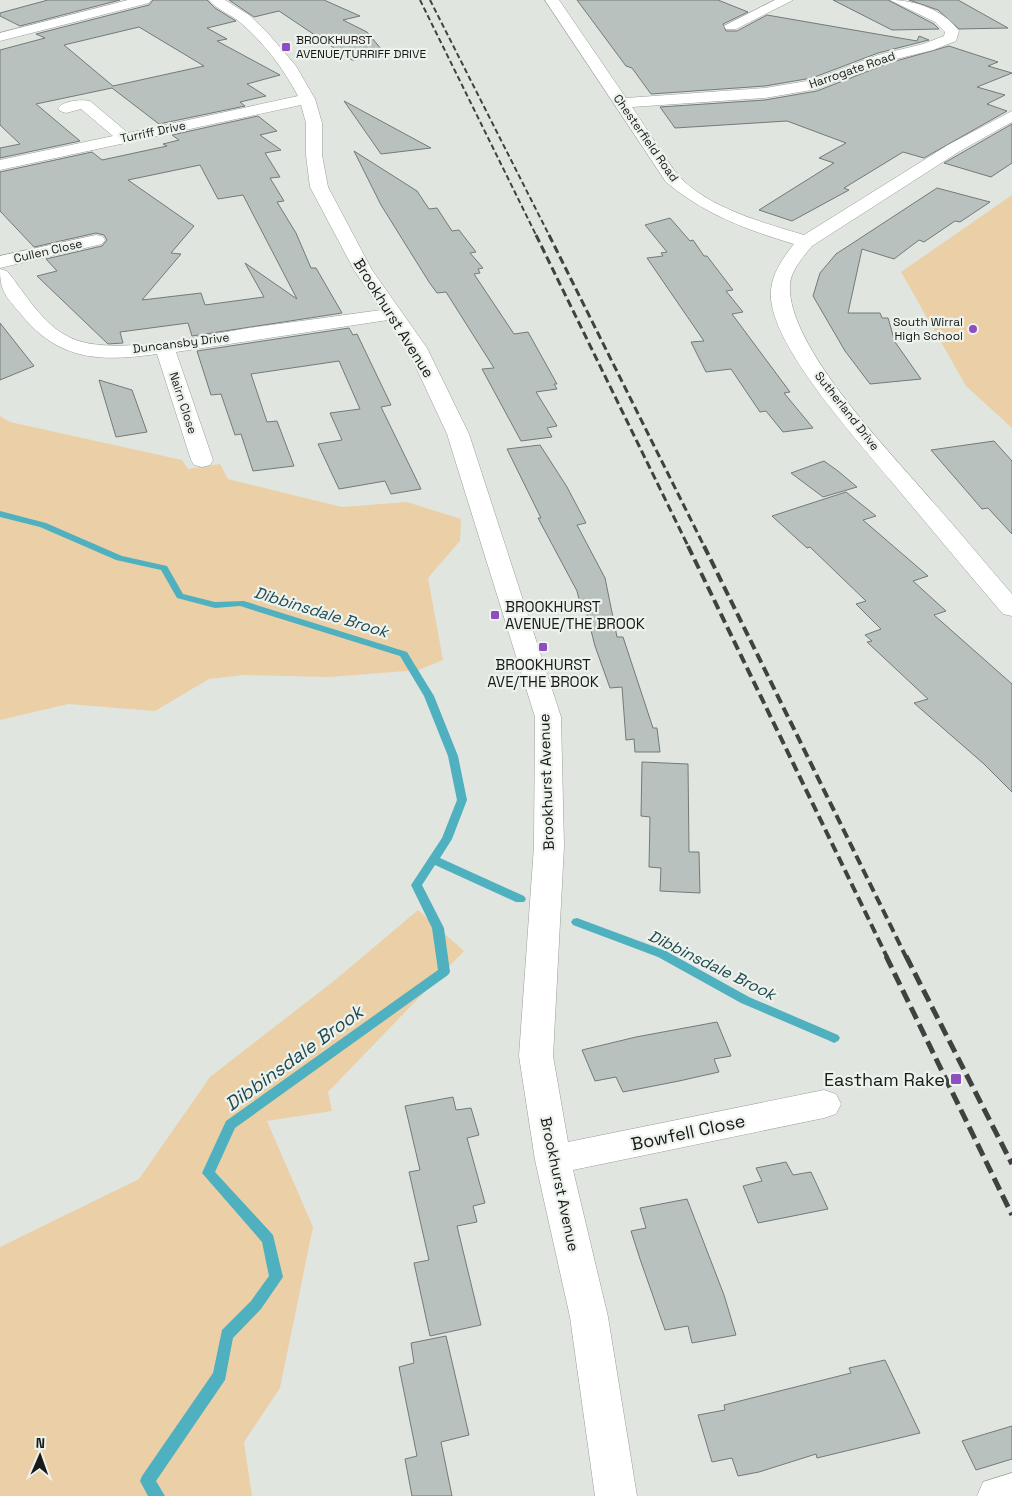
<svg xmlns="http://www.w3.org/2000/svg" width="1012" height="1496" viewBox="0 0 1012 1496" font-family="'Space Grotesk',sans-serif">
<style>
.green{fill:#ebd0a7}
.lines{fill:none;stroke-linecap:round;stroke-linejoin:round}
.stream{fill:#4fb0bf;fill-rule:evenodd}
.building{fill:#b9c1bf;stroke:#737a78;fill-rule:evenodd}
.minor-casing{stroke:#999e99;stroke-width:1}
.minor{fill:#fff;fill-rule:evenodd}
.rail-far3{stroke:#404240;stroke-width:2;stroke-dasharray:5.5 3;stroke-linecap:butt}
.rail-far2{stroke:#404240;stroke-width:3;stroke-dasharray:8 4;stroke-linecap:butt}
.rail-far1{stroke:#404240;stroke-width:4;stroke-dasharray:10 5;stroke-linecap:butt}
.rail{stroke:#404240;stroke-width:5;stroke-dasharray:13 6;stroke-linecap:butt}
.poi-dot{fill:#8f4dc2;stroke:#edf2ed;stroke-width:2}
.labels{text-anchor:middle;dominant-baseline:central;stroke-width:4.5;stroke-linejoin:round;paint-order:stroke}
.far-poi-label{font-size:12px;fill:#181a18;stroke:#edf2ed;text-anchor:start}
.far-street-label{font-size:12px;fill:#181a18;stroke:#edf2ed}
.street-label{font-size:15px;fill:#181a18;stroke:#edf2ed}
.poi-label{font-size:15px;fill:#181a18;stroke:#edf2ed;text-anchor:start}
.water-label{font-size:16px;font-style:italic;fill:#1e4950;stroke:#edf2ed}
.near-poi-label{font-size:18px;fill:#181a18;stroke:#edf2ed;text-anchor:end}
.near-street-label{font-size:18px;fill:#181a18;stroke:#edf2ed}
.near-water-label{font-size:19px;font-style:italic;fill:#1e4950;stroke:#edf2ed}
</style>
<rect width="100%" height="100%" fill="#e0e5e0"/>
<path class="green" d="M1012,195V428L966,386L901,272Z
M0,416L10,422L182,460L188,469L220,464L228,479L342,507L407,502L461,519L460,541L428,578L443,660L419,670L330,677L244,675L209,679L155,711L68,704L0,720Z
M418,910L464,951L328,1092L332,1111L267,1121L313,1227L280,1388L244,1442L252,1496H0V1247L139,1179L210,1077L335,980Z"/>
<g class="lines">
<path class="stream" d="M0,511L46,523L122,556L167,566L183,594L215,602L244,601L407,652L434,696L458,756L467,800L452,839L440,858L524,896L526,899L524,902H516L435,865L422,885L444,928L450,972L448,975L235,1128L215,1172L273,1235L283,1277L261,1309L233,1338L225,1380L156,1481L165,1496H148L140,1481L142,1476L213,1373L222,1330L251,1301L269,1276L262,1242L202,1173L226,1121L438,970L432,928L411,885L442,838L457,800L448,756L424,696L400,656L240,606L215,608L177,598L161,570L116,560L40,527L0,517Z
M577,918L666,951L749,997L838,1035L840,1038L838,1041L834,1043L830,1041L741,1003L658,957L573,925L571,922L573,919Z"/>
</g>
<path class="building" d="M48,0H120L20,26L0,16V13Z
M153,0H207L215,8L236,21L207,28L227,39L217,41L280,75L247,84L266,96L240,102L245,106L159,124L112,88L36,104L80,141L0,158V148L20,144L0,125V50L45,38L36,34L149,5ZM139,27L204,66L113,86L64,45Z
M229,0H324L360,16L343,20L367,32L387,56L352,60L279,11L254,17Z
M577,0H718L748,12L723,24L726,31H737L767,15L917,41L919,36L929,40L878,53L812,78L765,86L651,94L632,68L626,66Z
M833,0H888L934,24L939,29L892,30Z
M909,0H958L1008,28L959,29L938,10Z
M949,46L998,62L988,66L1012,73L977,87L1005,95L987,104L1007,111L924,158L903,152L844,188L849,190L792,221L759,210L834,163L819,158L846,143L787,121L675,128L660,107L765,100L817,91L889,63Z
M344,101L431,148L381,154Z
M258,116L277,131L260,135L281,150L265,153L280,177L270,178L284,201L277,202L296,233L311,268H316L342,313L192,336L188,323L120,332L123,343L108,344L37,276L57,271L46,259L102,246L107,240L104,235L96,233L34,247L0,211V172L92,152L102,160L167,146L163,144L179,140L172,135ZM200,165L218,199L243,195L297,299L245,263L264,297L205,305L201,293L142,300L181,254L171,253L194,226L128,180Z
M1012,124V163L991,177L944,163Z
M354,151L417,191L429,209L437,208L452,231L459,230L476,252L470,253L483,268L478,269L480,273L474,274L514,334L528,332L557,384H554L557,389L536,392L557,426L547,428L552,437L521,441L482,369L494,368L446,292L437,293L429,282L381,205Z
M937,188L990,202L960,222L955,221L924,242L919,240L894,259L862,249L848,313H880L882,318H888L895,342L921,379L870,384L845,351L813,296L820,273L836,254Z
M670,218L690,241L693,240L704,256H707L733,290L726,291L743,312L732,314L790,392L784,393L813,428L783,432L766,411L760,412L731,369L706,372L691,342L704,341L647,258L663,256L661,253L667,252L645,225Z
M0,323L34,366L0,380Z
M349,328L353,335L357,334L391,405L381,407L421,489L391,494L385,481L339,489L318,444L342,440L330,413L360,409L339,361L251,374L267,422L277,421L294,466L253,471L241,434L235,435L221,394L211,395L197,351Z
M99,380L132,390L147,432L116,437Z
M994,441L1012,461V534L988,508L982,509L931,450Z
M540,445L567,487L586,523L577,525L605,578L617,637H623L653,728H657L660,752H635L634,739L626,740L622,687L610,688L595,646L585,607H581L577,591L538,518H541L507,449Z
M824,461L838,471L857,487L823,497L791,473Z
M846,492L876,516L863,520L928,576L913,581L946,611L934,615L1012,684V792L984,764L914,703L928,699L867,642L872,641L865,635L881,629L856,604L866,601L810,547L807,548L772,516Z
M642,762L688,764L689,852H699L700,893L660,891L661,868L649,867L650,817L641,816Z
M717,1022L731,1056L714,1059L719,1072L679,1081L623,1092L616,1077L595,1081L582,1050L636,1037Z
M453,1097L456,1110L471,1108L479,1135L467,1138L485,1203L473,1206L477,1222L457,1226L481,1325L430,1336L414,1263L429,1260L409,1172L420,1170L405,1106Z
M786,1162L793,1175L811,1172L828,1209L758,1223L743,1186L762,1181L756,1168Z
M687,1199L724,1295L736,1335L692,1343L688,1326L665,1330L640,1259L631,1231L646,1228L640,1208Z
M446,1336L469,1435L441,1442L452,1496H412L405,1459L417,1456L399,1367L414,1363L411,1343Z
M885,1360L920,1433L817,1458L816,1454L759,1472L738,1476L732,1458L712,1462L698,1415L725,1410L724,1405L851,1373L849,1368Z
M1012,1426V1459L976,1470L962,1441Z"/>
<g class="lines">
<g class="minor-casing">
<path id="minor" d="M128,0H151L149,3L0,41V33Z
M209,0H225L249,15L266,31L296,66L315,99L322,123V155L328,187L372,270L427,348L469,434L561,717L564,846L553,1056L568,1142L824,1090L836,1094L841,1104L836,1114L824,1118L573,1170L608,1317L637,1496H595L570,1317L535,1160L519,1056L534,846L535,717L447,434L407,348L388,320L176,352L213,460L210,465L202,467L194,465L191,460L157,354C100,362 58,361 20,313C6,296 0,292 0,269L7,271C25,293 42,324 69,337C108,358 205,335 249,328C293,322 337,316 381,310L354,270L310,187L306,155V123L301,105L0,170V160L113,136L81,109L66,113L60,111L58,108C63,101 81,99 90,101L128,133L298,96C283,68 265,44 241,23C231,14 217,10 209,0Z
M545,0H559L626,98L765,88L813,80L878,55L923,44L944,36L945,32L935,22L890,0C915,0 944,10 959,31L956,41L933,50L888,61L817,89L765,98L632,107C647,129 661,153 677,174C705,207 764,223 804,235L948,145L1012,111V122L960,151L812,246C804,256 791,270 790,284C785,345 894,456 933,502C960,532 985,563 1012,594V616L1003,614C965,570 928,525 891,481C856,439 782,357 772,306C767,281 779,263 794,244C747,230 704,214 666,182Z
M775,0H793L736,29H726L724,26Z
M96,235L102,236L105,240L102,244L0,268V256Z
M1012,1473V1496H977L983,1482Z"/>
</g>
<use href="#minor" class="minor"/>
<path class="rail-far3" d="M420,0L537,237
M430,0L550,237"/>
<path class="rail-far2" d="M536,235L689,548
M549,235L705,548"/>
<path class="rail-far1" d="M688,546L887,957
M704,546L906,957"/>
<path class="rail" d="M886,956L1012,1215
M906,956L1012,1164"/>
</g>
<g class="poi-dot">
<rect x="281" y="42" width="10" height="10" rx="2.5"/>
<circle cx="973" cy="329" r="5"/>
<rect x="490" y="610" width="10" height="10" rx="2.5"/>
<rect x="538" y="642" width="10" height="10" rx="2.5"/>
<rect x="950" y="1073" width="12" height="12" rx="2.5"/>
</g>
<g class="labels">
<g class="far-poi-label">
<text x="296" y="40">BROOKHURST<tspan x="296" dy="14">AVENUE/TURRIFF DRIVE</tspan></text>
<text x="963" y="322" text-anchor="end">South Wirral<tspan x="963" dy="14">High School</tspan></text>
</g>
<g class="far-street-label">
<text transform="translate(852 70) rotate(-19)">Harrogate Road</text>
<text transform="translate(153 132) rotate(-12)">Turriff Drive</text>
<text transform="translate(646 138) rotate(55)">Chesterfield Road</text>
<text transform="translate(48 251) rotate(-13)">Cullen Close</text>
<text transform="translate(181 343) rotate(-7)">Duncansby Drive</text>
<text transform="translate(183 403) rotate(72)">Nairn Close</text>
<text transform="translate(847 411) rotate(52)">Sutherland Drive</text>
</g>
<g class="street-label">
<text transform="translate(394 318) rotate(58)">Brookhurst Avenue</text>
<text transform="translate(546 782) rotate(-92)">Brookhurst Avenue</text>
<text transform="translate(560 1184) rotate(78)">Brookhurst Avenue</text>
</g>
<g class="poi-label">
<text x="505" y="606">BROOKHURST<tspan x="505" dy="17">AVENUE/THE BROOK</tspan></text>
<text x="543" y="664" text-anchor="middle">BROOKHURST<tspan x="543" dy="17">AVE/THE BROOK</tspan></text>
</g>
<g class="water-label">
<text transform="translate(321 612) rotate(17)">Dibbinsdale Brook</text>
<text transform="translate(712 965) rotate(26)">Dibbinsdale Brook</text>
</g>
<g class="near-poi-label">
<text x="945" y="1079">Eastham Rake</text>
</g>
<g class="near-street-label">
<text transform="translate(688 1132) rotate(-12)">Bowfell Close</text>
</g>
<g class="near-water-label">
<text transform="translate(294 1058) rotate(-36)">Dibbinsdale Brook</text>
</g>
</g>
<g transform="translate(40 1456) rotate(2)" stroke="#edf2ed" stroke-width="4" paint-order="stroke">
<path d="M0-4L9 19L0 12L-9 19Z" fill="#181a18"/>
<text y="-8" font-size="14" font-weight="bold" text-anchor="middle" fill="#181a18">N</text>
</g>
</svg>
